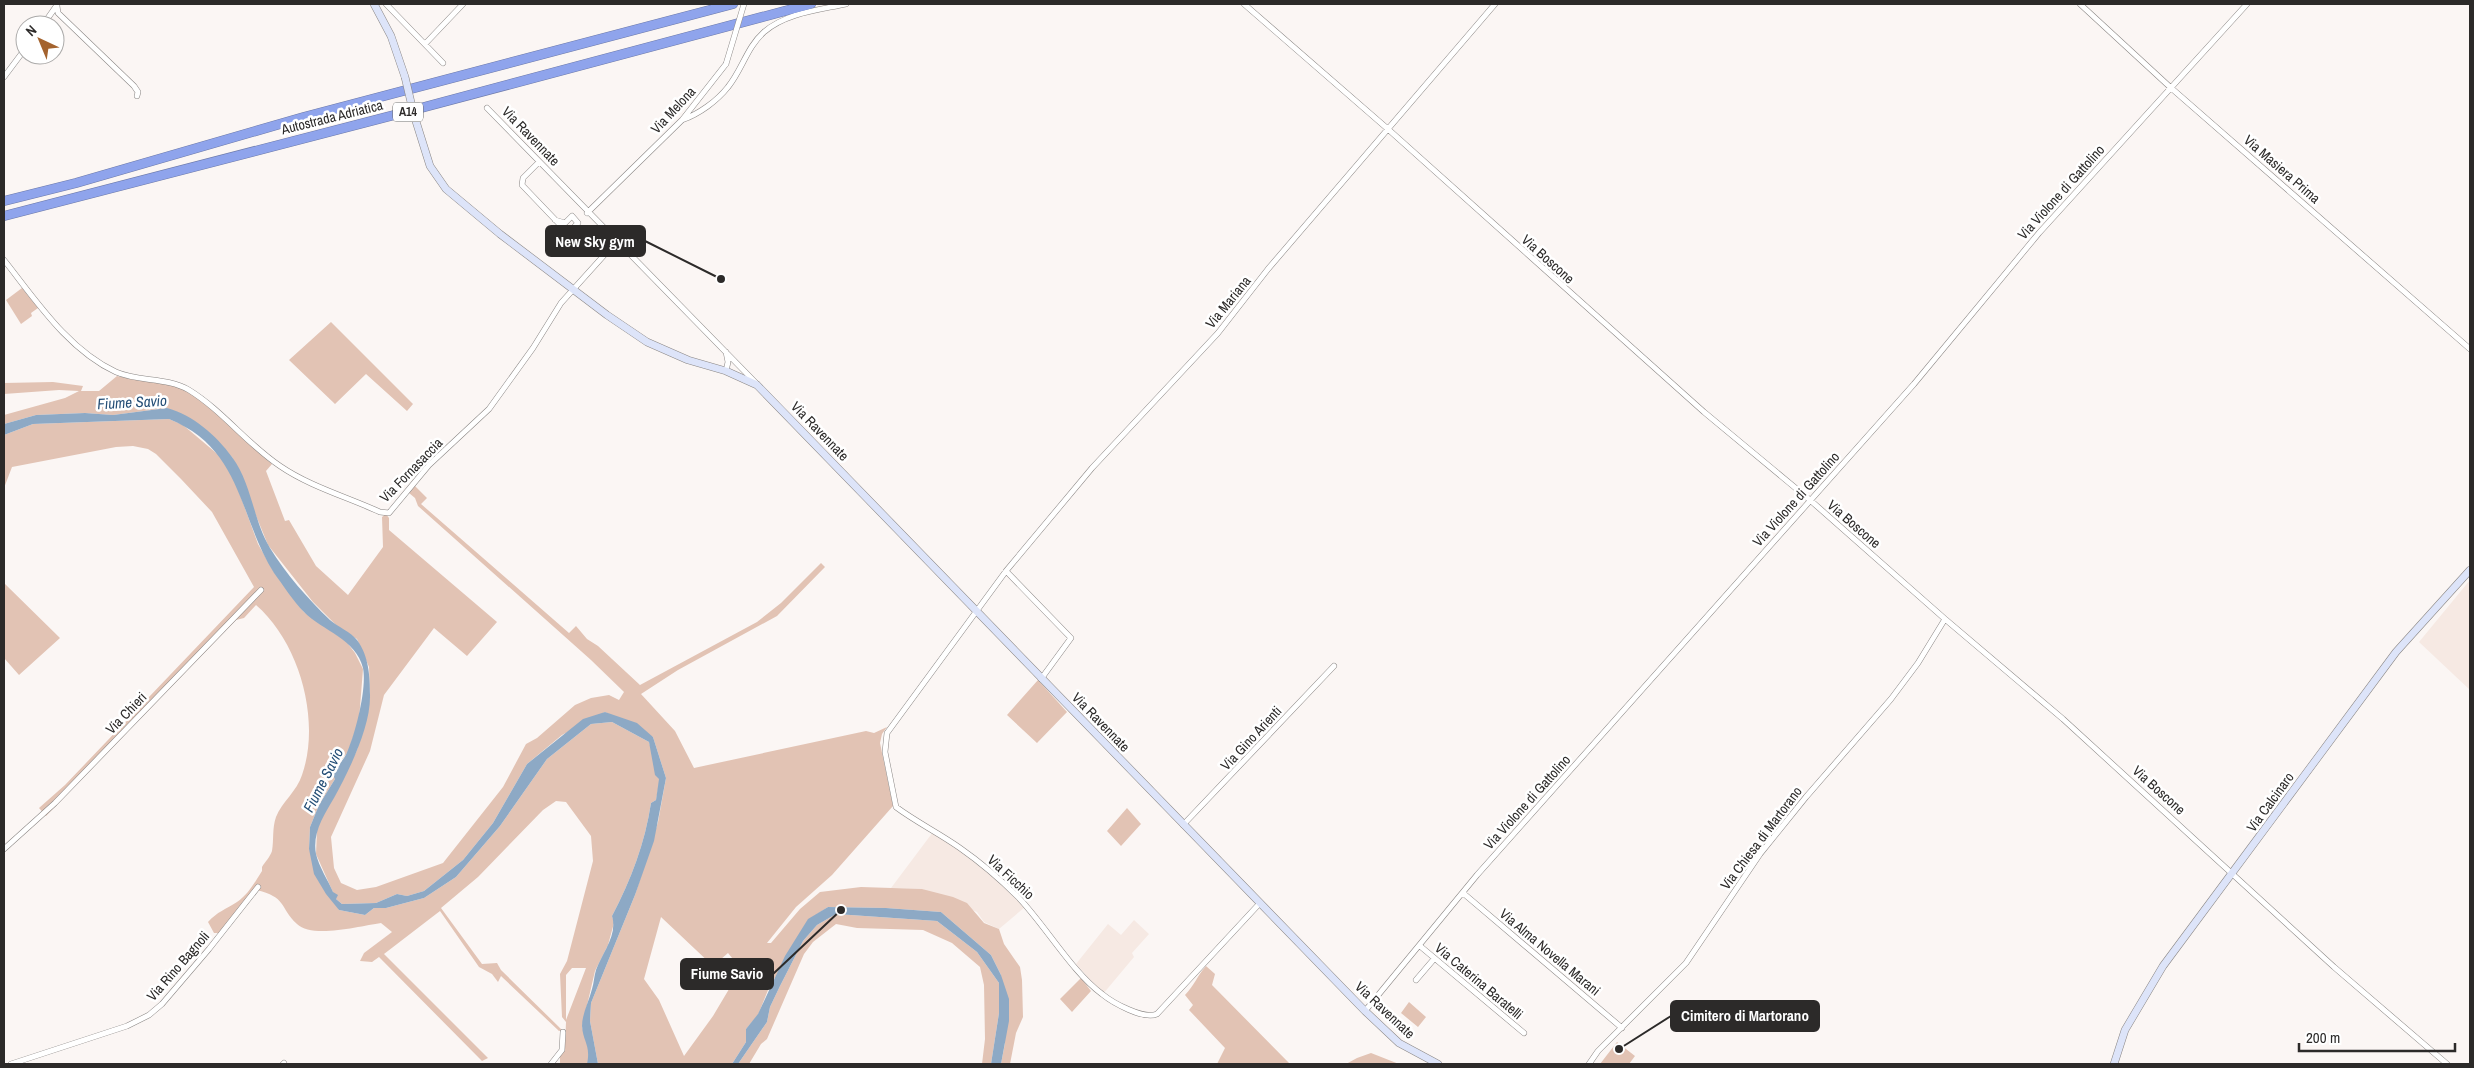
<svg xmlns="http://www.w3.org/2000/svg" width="2474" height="1068" viewBox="0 0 2474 1068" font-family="'Archivo Narrow',sans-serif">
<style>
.built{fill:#f6e9e3}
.green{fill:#e2c3b4;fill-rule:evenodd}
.water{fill:#8da9c5}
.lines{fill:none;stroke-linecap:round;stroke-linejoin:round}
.street-casing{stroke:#8a8684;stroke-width:6}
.secondary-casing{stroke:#8a8684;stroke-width:8}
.highway-casing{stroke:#6c79a8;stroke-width:10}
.street{stroke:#fff;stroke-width:5}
.secondary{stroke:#dde4f9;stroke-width:7}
.highway{stroke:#8fa4ec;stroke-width:9}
.street-bridge-casing{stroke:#8a8684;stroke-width:6;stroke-linecap:butt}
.secondary-bridge-casing{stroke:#8a8684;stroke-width:8;stroke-linecap:butt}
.street-bridge{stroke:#fff;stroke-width:5}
.secondary-bridge{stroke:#dde4f9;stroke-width:7}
.labels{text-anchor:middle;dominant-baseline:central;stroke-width:5;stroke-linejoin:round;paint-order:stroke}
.shield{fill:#fff;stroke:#6b6a69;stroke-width:1}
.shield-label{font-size:12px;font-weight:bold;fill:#2c2a29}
.street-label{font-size:14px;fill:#2c2a29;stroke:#fff}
.water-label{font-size:15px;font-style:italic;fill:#244e76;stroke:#fff}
.leader{fill:none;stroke:#2c2a29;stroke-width:2}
.callout-dot{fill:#2c2a29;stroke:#fff;stroke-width:2}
.callout{fill:#2c2a29;stroke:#2c2a29;stroke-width:2}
.callout-label{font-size:15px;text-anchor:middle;font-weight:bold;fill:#fff}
</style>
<rect width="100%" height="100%" fill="#fbf6f4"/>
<path class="built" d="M2470,580V690L2419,642Z
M933,832L979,863L1025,907L999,929L984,922L977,912L922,889L891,888Z
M1134,920L1149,934L1132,953L1134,957L1103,994L1076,964L1108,924L1121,935Z"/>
<path class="green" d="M22,288L38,308L31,313L32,316L21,324L6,300Z
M331,322L413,404L407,411L366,374L335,404L289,360Z
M117,376C139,381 162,381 182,389C208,399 250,444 272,464L266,471L285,521L289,520L316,566L348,595L383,547L382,517L386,514L389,518V530L497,622L467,656L434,628L384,695L370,751L331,837L334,868L341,883L357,890L376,887L443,863L503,787L526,744L537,738L575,705L591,698L609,695L619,700L624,692L591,660L418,506L415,498L409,493L415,486L427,498L421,504L569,633L576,626L587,639L598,646L640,685L757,622L781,603L821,563L825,567L777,616L678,670L641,694L675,731L694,768L866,731L874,733L887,727L882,734L880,743L893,806L832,875L796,907L767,943H771L800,909L820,892L861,887L922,889L953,897L967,903L984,923L999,929L1004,944L1020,967L1022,980L1023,1017L1016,1033L1010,1064H1001L1005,1043L1001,975L991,955L941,912L886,908L828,907L808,920L768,990L758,1015L746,1029V1042L732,1064H598L590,1021L591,1003L635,895L658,822L666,778L653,737L605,712L562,735L527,764L493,823L463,860L424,891L407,896L397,894L376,903L342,904L336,899L316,854L317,830L321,817L334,797L357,750L370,697L369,667L357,639L340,629L313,602L268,545L232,457L167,408L113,415L85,413L36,415L4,424V415L65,398L79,391L59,390L4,394V383L53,382L83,386L81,391H99ZM661,917L713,966L728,953L741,969L713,1016L684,1056L659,1000L644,979Z
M169,419L183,425L221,457L235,481L258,544L274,572L304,612L346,641L355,653L363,669L359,720L348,752L338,764L335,779L319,805L310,827L309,849L339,910L365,915L374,908H386L424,898L456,877L500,826L547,759L591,724L612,722L649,742L660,779L656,800L651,803C645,843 631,880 612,916L614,923L608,945L595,971L582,1027L590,1052L588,1064H560V1056L565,1047L566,1022L562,1017L560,974L567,961L593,861L591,836L566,802L556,801L543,810L478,877L441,908L482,964L497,963L501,970L562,1030L559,1031L501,976L498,982L492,974L479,967L440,911L384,954L488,1058L482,1061L379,957L372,962L360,961L364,953L392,932L381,923C360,926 312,939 297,924C279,907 287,897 256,890L224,933H214L208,922C217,912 226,909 237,902C248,895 255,882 262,871V867C265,862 270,857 272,851C274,840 272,828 276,817C282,802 297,791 302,775C321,721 300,643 256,605L244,618L236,620L46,816L39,808L65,785L254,587L212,512L181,479L156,454L148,449L133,446L116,447L12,467L4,488V435L33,424ZM572,968H586L566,1020V975Z
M4,583L60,638L19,675L4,658Z
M1038,680L1067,712L1037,743L1007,715Z
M1127,808L1141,824L1121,846L1107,831Z
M836,914L937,921L977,952L999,983V1013L991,1064H982L985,1039L984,985L980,967L952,943L923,930L857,928L836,924L813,942L804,954L767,1039L761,1044L749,1064H738L767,1022L770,1007L780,986L803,941L817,925Z
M1206,966L1215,974L1212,985L1290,1064H1217L1225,1048L1189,1010L1193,1005L1185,995C1194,986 1197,976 1206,966Z
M1081,978L1091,991L1072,1012L1060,999Z
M1409,1002L1426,1017L1418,1027L1401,1013Z
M1617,1042L1635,1056L1629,1064H1600Z
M1371,1053L1399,1064H1346L1357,1058Z"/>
<path class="water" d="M167,408C193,415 216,435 232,457C252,484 253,520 270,548C286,574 308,599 330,620C338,627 351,632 357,640C369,656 370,677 370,695C371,726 349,771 334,798C324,815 312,833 316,854C319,867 328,880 333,892L338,895L336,899L342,904L376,903L397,894L407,896L424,891L463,860L493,823L527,764L583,719L605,712L637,723L653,737L666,778L654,841L635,895L591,1003L590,1021L598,1064H587C591,1045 583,1042 582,1026C582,1014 589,1001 592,989C594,983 594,976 596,970C602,953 618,935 612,916C631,880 645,843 651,803L656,800L659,779L655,775L649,742L612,722L591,724L547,759L500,826L456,877L424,898L386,908H374L365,915L339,910L326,894L314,874L309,849L310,827L319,805L335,779L333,775C337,766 345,759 348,750C356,731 367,688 363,668C356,639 323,631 304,612C293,601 283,585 274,573C238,516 243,449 169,419L33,424L4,435V424L36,415L85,413L113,415Z
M828,907L886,908L941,912L991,955L1001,975L1009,999V1021L1001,1064H991L999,1013V983L977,952L937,921L836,914L817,925L803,941L780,986L770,1007L767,1022L738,1064H732L746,1042V1029L758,1014L785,956L808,919Z"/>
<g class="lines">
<g class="street-casing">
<path id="street" d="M386,4L443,63
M1244,4L1389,130L1704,412L1810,500L1945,619L2063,719L2334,967L2447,1064
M2080,4L2170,87L2470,349
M57,6L58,13L134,86L138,92L137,96
M43,25L57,5
M425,44L463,4
M4,77L25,49
M487,108L756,383
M682,120C699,114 717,101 728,87C742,70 747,47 764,32C786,13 819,10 846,4
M539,162L523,178L522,185L566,231L569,232L578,223L572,216L565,223L555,220
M587,213L682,120L726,64
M4,260C35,299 68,350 116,372C139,382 167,377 189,390C223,411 247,444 280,466C309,486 347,497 380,512L389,513L429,465L489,409L533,348L561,303L616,242
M726,352L728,362L726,371
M1006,571L1071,638L1041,679
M1183,825L1334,666
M4,849L55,803L261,590
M1463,893L1622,1028
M1260,903L1157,1014C1144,1020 1113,1003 1102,994C1072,972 1045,925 1018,897C1000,879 980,862 960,848C939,833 916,822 896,807L885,752L887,733L1006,571L1092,468L1218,333L1268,269L1495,4
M1420,946L1524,1033
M1416,980L1434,959
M1365,1011L1477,875L1914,384L2039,233L2247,4
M11,1064L127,1026L149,1015L162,1004L209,949L258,887
M283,1064L284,1063
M551,1064L562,1050L563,1032
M1589,1064L1598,1051L1686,963L1760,854L1806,797L1891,699L1918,663L1945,619"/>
</g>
<g class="secondary-casing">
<path id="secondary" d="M374,4L391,36L405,77
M414,115L430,166L446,189L500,234L607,315L647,342L688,360L726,371L757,385L1365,1011L1399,1043L1438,1064
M2114,1064L2125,1030L2163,966L2396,652L2470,570"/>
</g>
<g class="highway-casing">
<path id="highway" d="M4,201L76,183L304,117L733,4
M4,216L402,113L811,4"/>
</g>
<use href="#street" class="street"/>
<use href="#secondary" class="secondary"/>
<use href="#highway" class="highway"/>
<g class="street-bridge-casing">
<path id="street-bridge" d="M726,64L744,4"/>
</g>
<g class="secondary-bridge-casing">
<path id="secondary-bridge" d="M405,77L414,115"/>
</g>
<use href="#street-bridge" class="street-bridge"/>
<use href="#secondary-bridge" class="secondary-bridge"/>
</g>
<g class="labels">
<rect class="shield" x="393" y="102.5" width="30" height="19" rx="4"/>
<g class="shield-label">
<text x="408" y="112">A14</text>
</g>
<g class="street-label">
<text transform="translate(673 110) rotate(-47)">Via Melona</text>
<text transform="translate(332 117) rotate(-14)">Autostrada Adriatica</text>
<text transform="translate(531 136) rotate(46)">Via Ravennate</text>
<text transform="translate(2282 169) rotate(41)">Via Masiera Prima</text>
<text transform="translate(2061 192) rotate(-48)">Via Violone di Gattolino</text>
<text transform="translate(1548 259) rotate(42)">Via Boscone</text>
<text transform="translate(1228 302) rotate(-51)">Via Mariana</text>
<text transform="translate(820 431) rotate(46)">Via Ravennate</text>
<text transform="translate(411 470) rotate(-46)">Via Fornasaccia</text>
<text transform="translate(1796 499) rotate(-48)">Via Violone di Gattolino</text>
<text transform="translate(1854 524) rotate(41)">Via Boscone</text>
<text transform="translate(126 713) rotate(-46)">Via Chieri</text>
<text transform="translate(1101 722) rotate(46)">Via Ravennate</text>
<text transform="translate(1251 738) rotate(-47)">Via Gino Arienti</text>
<text transform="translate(2159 790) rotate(42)">Via Boscone</text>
<text transform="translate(1527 802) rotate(-48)">Via Violone di Gattolino</text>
<text transform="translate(2270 802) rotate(-54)">Via Calcinaro</text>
<text transform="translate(1761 838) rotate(-53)">Via Chiesa di Martorano</text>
<text transform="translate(1011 877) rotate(43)">Via Ficchio</text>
<text transform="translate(1550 952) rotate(40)">Via Alma Novella Marani</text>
<text transform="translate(178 966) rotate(-49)">Via Rino Bagnoli</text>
<text transform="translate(1479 981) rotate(40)">Via Caterina Baratelli</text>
<text transform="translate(1385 1010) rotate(43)">Via Ravennate</text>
</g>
<g class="water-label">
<text transform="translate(132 402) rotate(-3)">Fiume Savio</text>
<text transform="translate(323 780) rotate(-63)">Fiume Savio</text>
</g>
</g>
<path class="leader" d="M721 279L645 241M841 910L773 974M1619 1049L1671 1016"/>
<g class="callout-dot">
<circle cx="721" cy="279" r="5"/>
<circle cx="841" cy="910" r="5"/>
<circle cx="1619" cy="1049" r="5"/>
</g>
<g class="callout">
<rect x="546" y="226" width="99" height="30" rx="5"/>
<rect x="681" y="959" width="92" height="30" rx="5"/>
<rect x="1671" y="1001" width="148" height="30" rx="5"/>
</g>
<g class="callout-label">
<text x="595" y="247">New Sky gym</text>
<text x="727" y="979">Fiume Savio</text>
<text x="1745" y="1021">Cimitero di Martorano</text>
</g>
<rect width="2474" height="1068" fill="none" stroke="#2c2a29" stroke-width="10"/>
<g transform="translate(40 40) rotate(316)"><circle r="24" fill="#ffffff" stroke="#abaaa9"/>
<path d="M0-4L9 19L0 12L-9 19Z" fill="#a4632e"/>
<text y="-8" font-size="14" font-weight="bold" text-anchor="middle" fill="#2c2a29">N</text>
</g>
<path d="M2299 1043v8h156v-8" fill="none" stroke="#2c2a29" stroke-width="2.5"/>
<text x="2306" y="1043" font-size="15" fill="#2c2a29" stroke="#ffffff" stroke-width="4" paint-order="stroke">200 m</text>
</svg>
